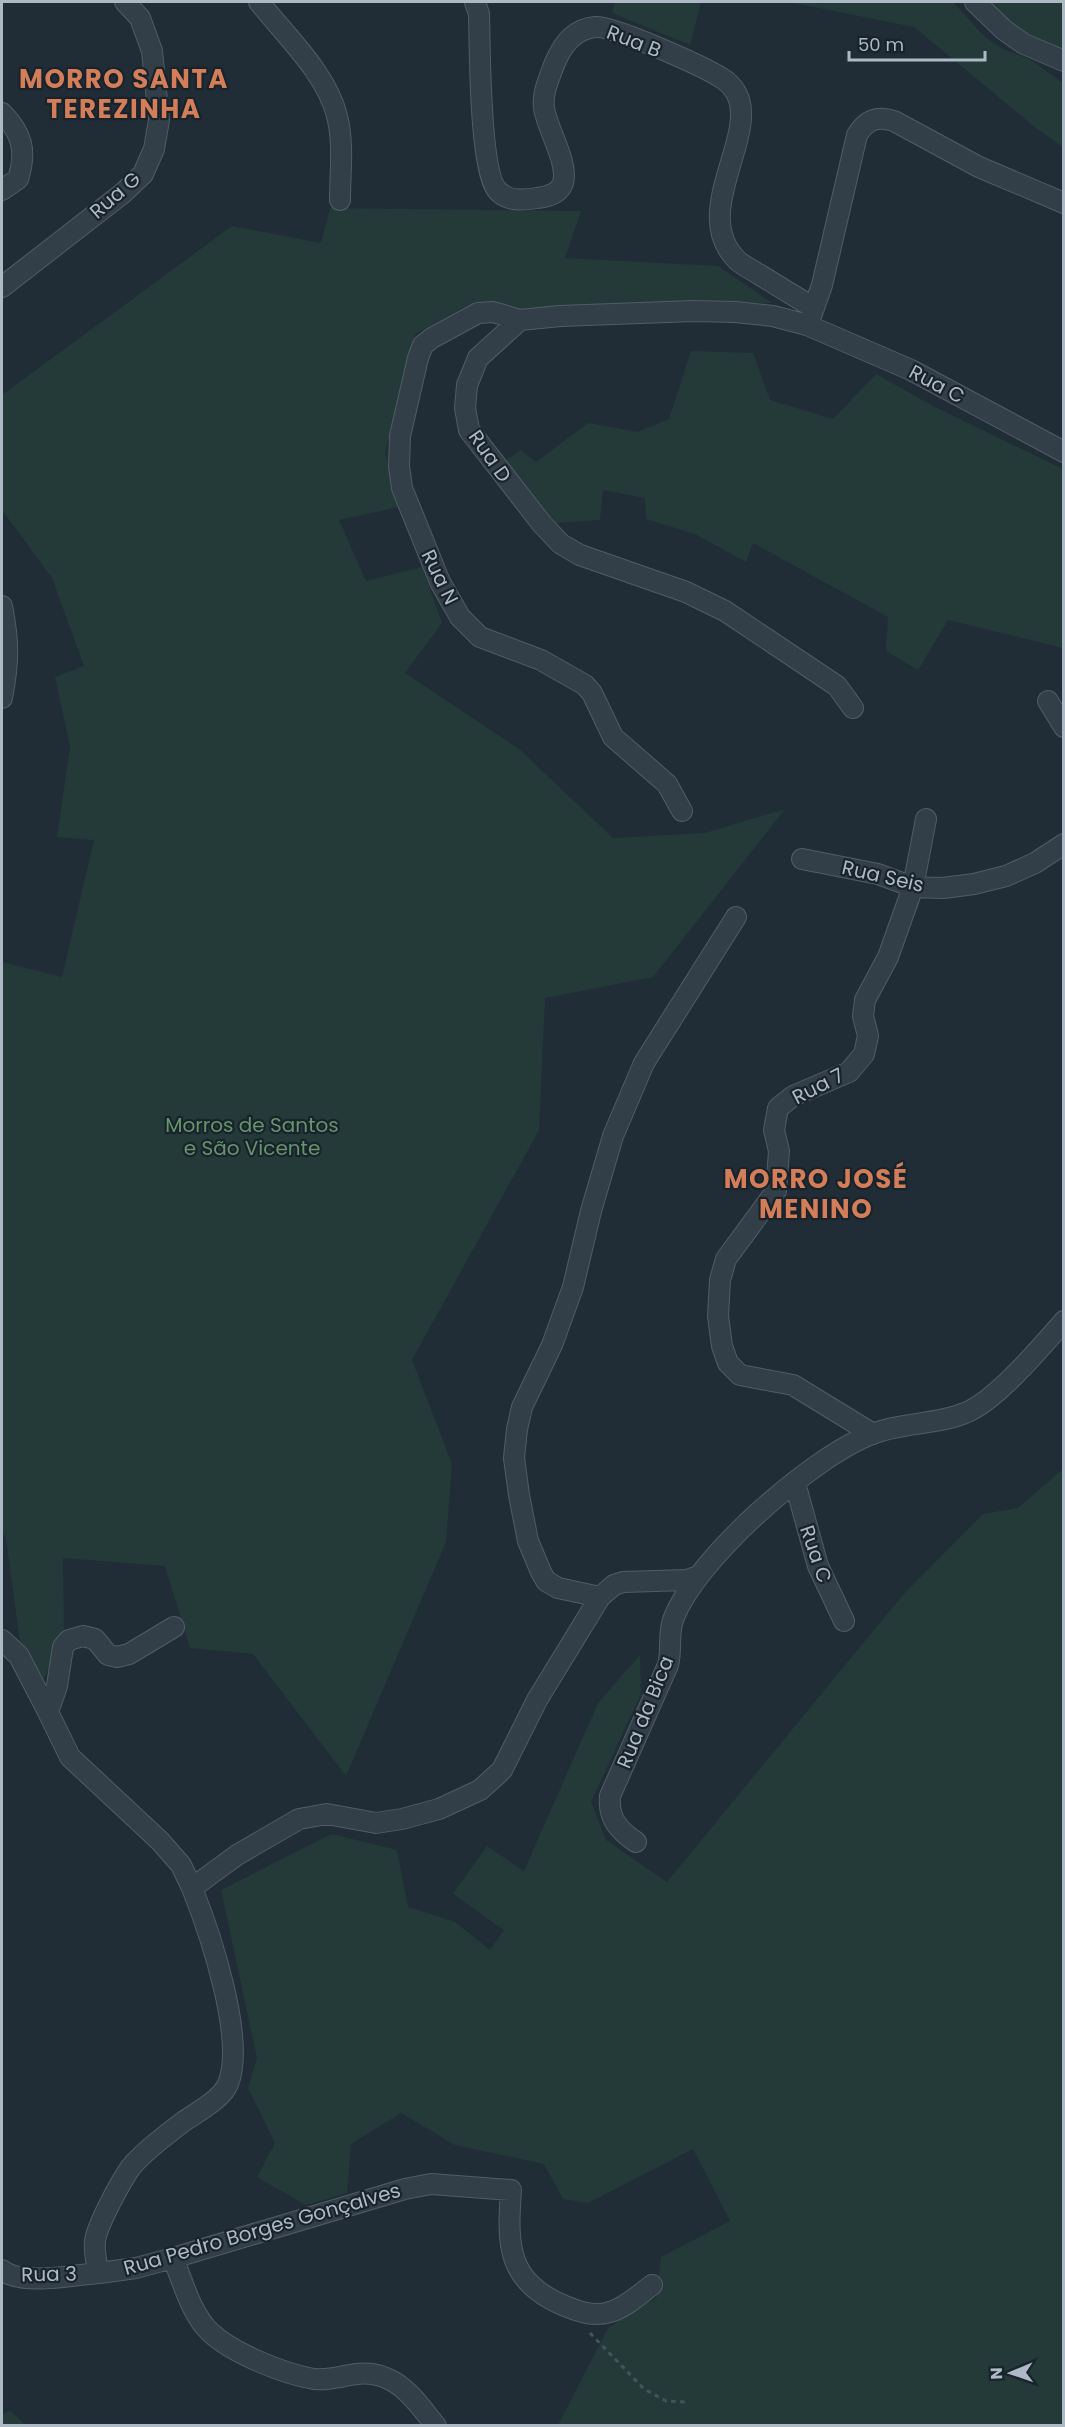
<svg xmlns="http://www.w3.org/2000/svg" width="1065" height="2427" viewBox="0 0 1065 2427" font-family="Poppins,sans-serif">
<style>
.green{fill:#233a39}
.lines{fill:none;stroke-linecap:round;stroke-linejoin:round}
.minor-casing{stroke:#515c66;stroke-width:22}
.path{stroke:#415757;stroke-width:3;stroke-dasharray:4.5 4.5;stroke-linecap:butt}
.minor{stroke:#333f48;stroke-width:20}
.labels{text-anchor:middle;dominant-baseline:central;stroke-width:4.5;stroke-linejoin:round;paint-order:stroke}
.street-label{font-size:20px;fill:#adb9c5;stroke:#19232c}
.park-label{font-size:20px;fill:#65956a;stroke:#19232c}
.district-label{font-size:26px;font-weight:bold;letter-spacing:1.5px;fill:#d47e59;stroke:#19232c}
</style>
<rect width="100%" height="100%" fill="#202d37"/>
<path class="green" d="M615,2H701L690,45L612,13Z
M789,2H953L985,37L1003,49L1031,60L1063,83V147L1037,129L914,27Z
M985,2H1063V52L1008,24Z
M330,208L581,211L565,258L718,266L772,303L563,307L519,311L493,301L472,303L415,334L385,452L399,507L339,520L366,581L422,567L442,623L405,673L519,749L613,838L705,833L785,809L653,977L545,998L539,1130L412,1360L452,1464L446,1542L346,1776L253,1654L190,1648L165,1566L63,1558L64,1629L44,1679L20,1642L6,1539L2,1530V962L62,977L94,840L57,837L70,747L55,677L84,666L52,578L2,510V395L232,226L321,243Z
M691,351L753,353L770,400L833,419L876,374L935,407L1059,467L1064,471L1063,648L948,620L918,670L886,651L888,617L753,543L746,562L695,534L646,519L645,498L603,490L600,520L555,523L506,460L521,450L536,462L588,423L638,432L669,419Z
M1063,1469V2425H558L608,2328L657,2297L661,2257L730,2221L693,2149L588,2203L563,2199L544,2164L455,2145L401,2113L351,2144L347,2193L306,2205L257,2177L275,2143L248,2088L257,2058L221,1890L332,1834L397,1850L408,1907L455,1922L490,1950L504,1930L453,1894L487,1846L524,1871L598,1703L640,1655L641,1694L591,1802L606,1840L667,1882L901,1597L983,1514L1018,1508Z
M11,2411L25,2425H2V2414Z"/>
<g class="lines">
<g class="minor-casing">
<path id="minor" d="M259,2C285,35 327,74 337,116C344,143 340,173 340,200
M475,2L479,14C480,45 479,175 499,192C510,202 524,200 537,198C547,197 559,194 563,183C569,163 547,129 544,108C542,93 549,79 554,65C561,47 573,29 595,27C612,25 702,66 720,77C782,113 682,206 737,260C743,266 753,270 760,275C778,286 796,297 814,308
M975,2L1004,30L1024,44L1064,61
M2,113C22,133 27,151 18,179L2,190
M2,287L123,193L143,174L154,149L159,120L152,51L140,18L125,2
M810,319L822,285L857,135C867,119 877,116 894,121L979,167L1064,203
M520,320L493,312L478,313L432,338L423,345L418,358L400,436L399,466L402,488L440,582L460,617L480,637L541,660L585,685L592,693L613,737L667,784L682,811
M2,606C9,642 9,661 2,698
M1048,701L1064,727
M853,708L837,686L725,611L686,592L580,555L561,544L542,524L469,430L465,408L467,385L478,358L520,320L560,316L694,311L735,312L773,316L807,325L911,370L1064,452
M802,859L878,874L913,887L943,888L974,884L1006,876L1035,863L1064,844
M873,1434L793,1385L740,1375L728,1363L722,1346L718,1316L720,1280L726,1259L776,1191L779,1151L774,1130L778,1108L793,1096L849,1072L864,1054L868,1036L863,1016L865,1000L888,957L913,887L926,819
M795,1483L818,1566L844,1621
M600,1597L558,1588L546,1581L541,1572L528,1541L519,1495L514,1458L517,1429L522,1407L552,1345L573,1287L591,1211L613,1136L644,1063L736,917
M174,1627L129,1654L117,1657L108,1655L95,1639L83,1636L69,1640L63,1647L57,1686L48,1712L70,1757L160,1841L181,1865L192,1888
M2,1640L19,1656L48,1712
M636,1842C618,1830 608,1818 610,1796L668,1665C672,1650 668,1634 673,1620C695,1559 812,1457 872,1434C902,1422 936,1425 965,1413C995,1402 1042,1346 1064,1321
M173,2258C183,2282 191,2314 210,2332C232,2353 284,2374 314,2379C340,2382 358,2366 386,2378C407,2386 422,2409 436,2426
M2,2270C21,2286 74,2275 99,2273
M652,2285C640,2294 625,2308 610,2312C594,2317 580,2312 565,2306C507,2282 507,2246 511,2190L431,2184L405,2189L173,2258L136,2268L99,2273C96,2262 94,2252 95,2241C97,2225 121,2181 131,2167C143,2152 167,2134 183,2122C197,2112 221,2100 228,2084C246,2039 210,1933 192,1888L237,1855L299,1819L327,1814L376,1823L402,1819L439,1809L480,1790L502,1770L537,1700L600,1597L614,1585L623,1582L687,1580L699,1576"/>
</g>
<path class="path" d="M590,2333L644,2389L666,2401L685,2402"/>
<use href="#minor" class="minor"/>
</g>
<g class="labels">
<g class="street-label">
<text transform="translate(634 41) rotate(21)">Rua B</text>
<text transform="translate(115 195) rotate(-41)">Rua G</text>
<text transform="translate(937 384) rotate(28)">Rua C</text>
<text transform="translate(490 456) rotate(55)">Rua D</text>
<text transform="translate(440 577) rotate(64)">Rua N</text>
<text transform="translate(883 876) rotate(13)">Rua Seis</text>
<text transform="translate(818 1086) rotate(-27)">Rua 7</text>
<text transform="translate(816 1554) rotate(71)">Rua C</text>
<text transform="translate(645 1712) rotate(-68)">Rua da Bica</text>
<text transform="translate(262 2229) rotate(-16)">Rua Pedro Borges Gonçalves</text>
<text transform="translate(49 2274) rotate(-1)">Rua 3</text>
</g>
<g class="park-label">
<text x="252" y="1125">Morros de Santos<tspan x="252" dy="23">e São Vicente</tspan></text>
</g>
<g class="district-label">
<text x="124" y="79">MORRO SANTA<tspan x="124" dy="30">TEREZINHA</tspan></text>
<text x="816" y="1179">MORRO JOSÉ<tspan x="816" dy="30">MENINO</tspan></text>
</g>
</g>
<rect width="1065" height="2427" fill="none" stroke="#adb9c5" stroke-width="6"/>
<g transform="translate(1011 2373) rotate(268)" stroke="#19232c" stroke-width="4.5" paint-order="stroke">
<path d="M0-4.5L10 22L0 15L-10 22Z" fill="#adb9c5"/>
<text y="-9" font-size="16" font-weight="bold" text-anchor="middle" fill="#adb9c5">N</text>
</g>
<path d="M849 51v9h136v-9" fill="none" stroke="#adb9c5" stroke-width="3"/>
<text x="858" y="51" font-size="18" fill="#adb9c5" stroke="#19232c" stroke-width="4.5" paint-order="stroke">50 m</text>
</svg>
